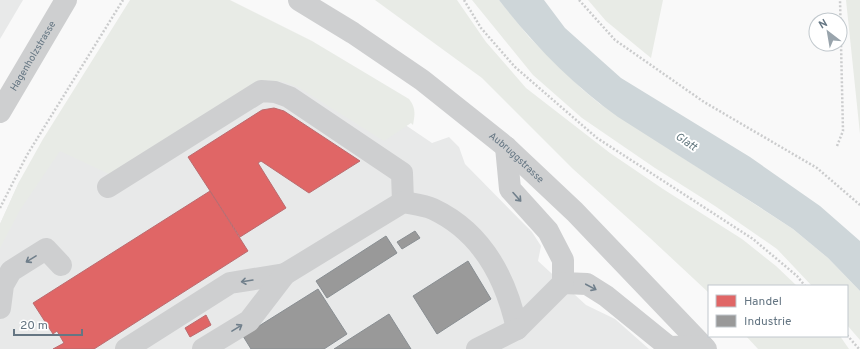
<svg xmlns="http://www.w3.org/2000/svg" width="860" height="349" viewBox="0 0 860 349" font-family="Overpass,sans-serif">
<style>
.built{fill:#e8e9e9}
.green{fill:#e8ebe6}
.water{fill:#ced6d9}
.shops{fill:#e06666;stroke:#bb6b6f}
.industry{fill:#999;stroke:#898e92}
.lines{fill:none;stroke-linecap:round;stroke-linejoin:round}
.path{stroke:#cbcccd;stroke-width:2.5;stroke-dasharray:2 2;stroke-linecap:butt}
.minor{stroke:#cecfd0;stroke-width:22}
.oneway{stroke:#707f8b}
.labels{text-anchor:middle;dominant-baseline:central;stroke-width:4;stroke-linejoin:round;paint-order:stroke}
.street-label{font-size:10px;fill:#657683;stroke:#fff}
.water-label{font-size:11px;font-style:italic;fill:#60757c;stroke:#fff}
</style>
<rect width="100%" height="100%" fill="#f9f9f9"/>
<path class="built" d="M0,0H23L0,39Z
M148,5L339,80L432,143L449,137L459,147L465,164L532,232L541,246L538,261L586,305L615,319L649,349H0V224L19,182Z"/>
<path class="green" d="M130,0H230L312,41L409,99C416,108 415,114 413,125L411,123L384,141L298,87L284,82L265,80L109,174L60,151L20,210L0,248V224L19,182L43,139Z
M375,0H457L486,42L526,88L610,153L663,189L742,239L776,266L797,286H709V293L650,238L573,169L482,78Z
M472,0H499L529,37L582,89L600,104L793,229L828,258L860,291V340L847,325V286H812L777,249L715,206L655,168L582,118L533,75Z
M588,0H663L651,58L606,21Z
M846,0H860V134Z
M746,336H840L849,349H758Z"/>
<path class="water" d="M499,0H544L565,28L621,78L750,157L820,206L860,241V291L828,258L793,229L758,206L618,117C573,85 533,44 499,0Z"/>
<path class="shops" d="M274,108L284,111L360,161L309,193L261,161L258,163L286,208L240,237L188,157L262,110Z
M210,191L248,251L94,349H53L64,343L57,331L53,334L33,303Z
M206,315L211,325L190,337L185,328Z"/>
<path class="industry" d="M415,231L420,238L402,249L397,242Z
M386,236L397,253L327,298L316,281Z
M468,261L491,299L437,334L413,296Z
M318,289L347,334L324,349H251L243,336Z
M389,314L411,349H334Z"/>
<g class="lines">
<path class="path" d="M464,0L481,28L515,67L597,138L753,239L797,276L805,286
M579,0L615,40L704,102L817,168L860,205
M837,146L843,131L840,0
M0,208L27,155L123,0
M847,335L859,349"/>
<g class="minor">
<path id="s1" d="M299,0L353,33L422,80L506,147L575,212L706,349"/>
<path id="s2" d="M0,112L66,0"/>
<path d="M506,147L510,189L548,231L563,260V283L587,284L606,296L669,347L703,346"/>
<path d="M108,187L261,91L275,92L289,97L402,173L403,202"/>
<path d="M0,308L3,285L11,271L46,249L61,265"/>
<path d="M126,349L230,283L285,274"/>
<path d="M203,349L249,321L285,274L403,202C413,204 424,205 433,209C482,232 506,278 517,329L563,283"/>
<path d="M477,349L517,329"/>
</g>
</g>
<defs><path id="oneway-shaft" d="M-6 0H5M1.5-3L5.5 0L1.5 3" fill="none" stroke-width="1.6" stroke-linecap="round" stroke-linejoin="round"/></defs>
<g class="oneway">
<use href="#oneway-shaft" transform="translate(517 197) rotate(48)"/>
<use href="#oneway-shaft" transform="translate(31 259) rotate(148)"/>
<use href="#oneway-shaft" transform="translate(247 281) rotate(171)"/>
<use href="#oneway-shaft" transform="translate(591 287) rotate(28)"/>
<use href="#oneway-shaft" transform="translate(237 328) rotate(-32)"/>
</g>
<g class="labels">
<g class="street-label">
<text stroke="none"><textPath href="#s2" startOffset="65">Hagenholzstrasse</textPath></text>
<text stroke="none"><textPath href="#s1" startOffset="269">Aubruggstrasse</textPath></text>
</g>
<g class="water-label">
<text transform="translate(686 142) rotate(34)">Glatt</text>
</g>
</g>
<rect x="708" y="285" width="140" height="52" fill="#ffffff" stroke="#c1c8cd"/>
<rect x="716" y="295" width="20" height="12" fill="#e06666" stroke="#c1c8cd"/>
<text x="744" y="305" font-size="12" fill="#657683">Handel</text>
<rect x="716" y="315" width="20" height="12" fill="#999999" stroke="#c1c8cd"/>
<text x="744" y="325" font-size="12" fill="#657683">Industrie</text>
<g transform="translate(828 32) rotate(329)"><circle r="19" fill="#ffffff" stroke="#c1c8cd"/>
<path d="M0-3L7 15L0 10L-7 15Z" fill="#99a4ac"/>
<text y="-6" font-size="11" font-weight="bold" text-anchor="middle" fill="#657683">N</text>
</g>
<path d="M14 329v6h68v-6" fill="none" stroke="#657683" stroke-width="2"/>
<text x="20" y="329" font-size="12" fill="#657683" stroke="#ffffff" stroke-width="3" paint-order="stroke">20 m</text>
</svg>
